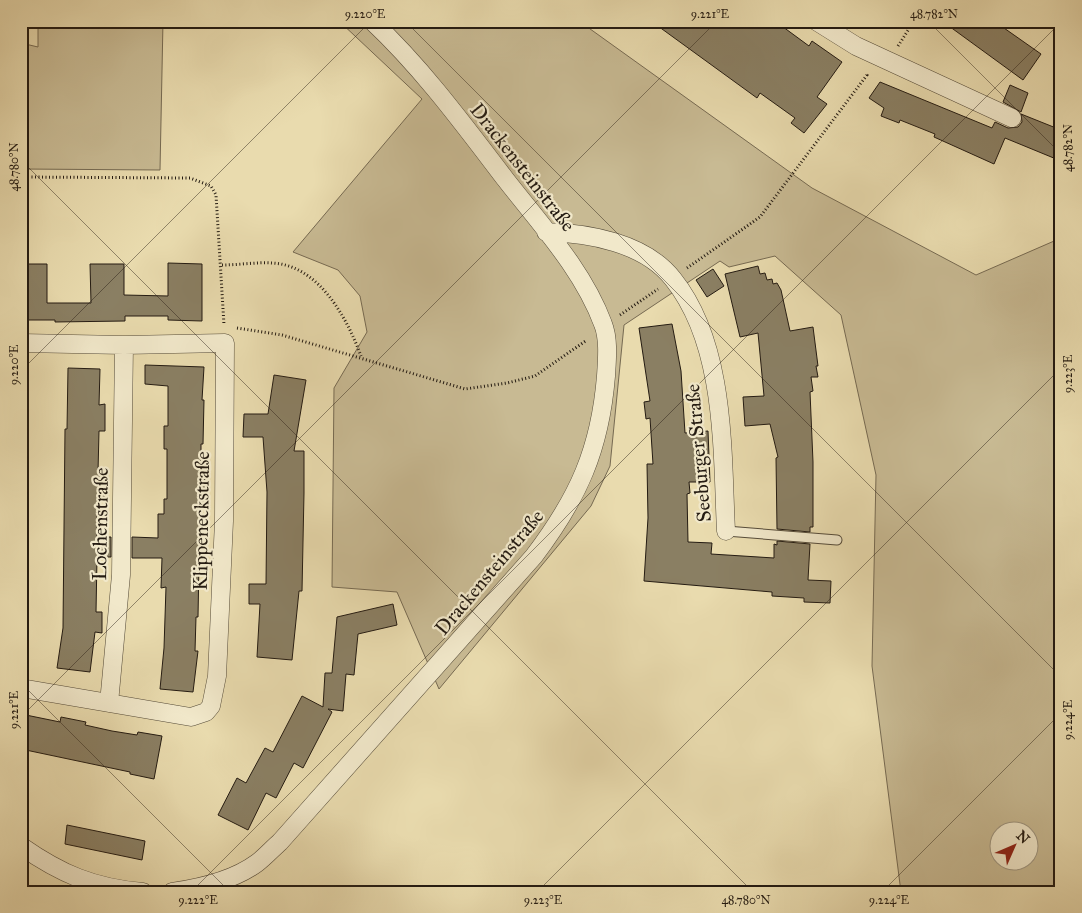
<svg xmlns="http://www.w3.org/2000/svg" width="1082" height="913" viewBox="0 0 1082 913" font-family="'IM FELL Great Primer',serif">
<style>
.green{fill:#c8ba93;stroke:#766a52;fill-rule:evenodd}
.building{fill:#8a7f63;stroke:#241b12}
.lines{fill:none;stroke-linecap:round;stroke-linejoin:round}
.lane-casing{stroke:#554b39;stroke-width:11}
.street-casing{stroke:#554b39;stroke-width:19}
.path{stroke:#241b12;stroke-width:3;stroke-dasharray:1 2.5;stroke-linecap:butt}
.lane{stroke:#f1e8ca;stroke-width:9}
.street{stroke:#f1e8ca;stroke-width:18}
.ticks{fill:none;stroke:#241b12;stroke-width:1;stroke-opacity:0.45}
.labels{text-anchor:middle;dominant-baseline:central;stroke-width:4.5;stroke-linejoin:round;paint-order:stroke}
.street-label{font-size:20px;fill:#241b12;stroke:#f1e8ca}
.neatline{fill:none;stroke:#241b12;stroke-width:2}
.ticks-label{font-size:12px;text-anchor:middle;fill:#241b12}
</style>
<rect width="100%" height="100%" fill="#e9dbae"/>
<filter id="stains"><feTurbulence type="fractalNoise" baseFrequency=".004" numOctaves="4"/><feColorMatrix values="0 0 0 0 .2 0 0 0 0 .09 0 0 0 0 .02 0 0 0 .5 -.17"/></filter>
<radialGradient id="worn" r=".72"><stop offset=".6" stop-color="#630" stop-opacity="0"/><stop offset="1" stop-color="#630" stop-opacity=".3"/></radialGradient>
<path class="green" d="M38,21H163L160,170L21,169V43L38,47Z
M339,21H579L812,188L976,275L1061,238V892H901L872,666L876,475L841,315L775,256L729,267L720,261L624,325L610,466L591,506L439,689L397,592L332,587L334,388L367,332L360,296L338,270L293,252L422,99ZM1000,830H1030V860H1000Z"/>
<path class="building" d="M651,21H775L809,46L812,41L842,62L817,97L827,104L804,133L791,123L795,118L760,93L757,98Z
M942,21H994L1041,54L1023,80Z
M880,82L992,128L995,122L1008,128L1018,127L1022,122L1021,114L1061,130V161L1005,138L994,164L934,137L935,134L900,120L899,123L881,116L884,108L869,98Z
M1010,85L1028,93L1021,112L1003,102Z
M168,263L202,264V321L168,320V316H125V321L55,322V320H21V264H47V303H91L90,264H124V295L168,296Z
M758,266L760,274L765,273L767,280L772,279L773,284L777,283L781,290L790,331L813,327L818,366H816L818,377H811L813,391L810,392L813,462V527H810V532L777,529L776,458L778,457L770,424L745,426L743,397L764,396L758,333L740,337L725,274Z
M713,269L724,286L707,297L696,280Z
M672,324L681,371L685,433L708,431L710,482H689L690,493L687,494L688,542L712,543L711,554L774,558V544L777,545V541L810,544L808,580L831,581L830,603L804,602V598L772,596V592L644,581L648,518L647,464H653L650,418L646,419L644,402L650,401L639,328Z
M145,365L204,367L202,400H204L203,444H201V479H205V507H200L198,617H196L195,651H198L193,692L160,689L164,648L166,587L161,588L162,558H132V537L158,538V514H164V499H167V449H164V426H168V386L145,384Z
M68,368L100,369L99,405L105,404V431H99L98,472L105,473L104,499L97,498V537H111V557H97L96,612H102V633L95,632L90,672L57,668L63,628L65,429H67Z
M274,375L306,380L294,451H304V493L302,591H299L292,660L257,657L260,604H249V584H266L267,492L263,437H243L244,414H268Z
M393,604L397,625L358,634L354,675L346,674L343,711L328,709L332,712L303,768L294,763L276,798L266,793L248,830L218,815L237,778L246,783L265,748L273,752L302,696L323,707L325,673H332L337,617Z
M21,714L60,722L61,717L86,722L85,725L112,731L137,735L138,732L162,736L154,779L130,774V772L21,749Z
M67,825L145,841L142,860L65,844Z"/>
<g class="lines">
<g class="lane-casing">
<path id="lane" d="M726,531L837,540"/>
</g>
<g class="street-casing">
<path id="street" d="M816,21L856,46L1012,118
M546,232C589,233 645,243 673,279C726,345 722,451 726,531
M21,343L124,345L225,343L224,521L217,676L211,706L206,712L191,717L21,688
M109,703L121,575L124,345
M21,846C61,874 94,888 143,892
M172,892C200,888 234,880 257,863C265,857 272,849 280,842L534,556C578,498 600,450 606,376C607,360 609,339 603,324C583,270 541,225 506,180C464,125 423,69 372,21"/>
</g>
<path class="path" d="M898,46L914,21
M21,177L190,178L211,186L216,195L224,325
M222,265C238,265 256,262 272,263C319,265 347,318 361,356
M687,268L760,217L867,75L866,74
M620,315L658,289
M237,328L282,335L465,389L507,383L535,376L587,340"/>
<use href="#lane" class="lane"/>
<use href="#street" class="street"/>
</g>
<path class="ticks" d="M405,21L1061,677M928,21L1061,154M21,26L26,21M21,160L753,892M21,371L371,21M21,683L230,892M21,717L717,21M191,892L1061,22M537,892L1061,368M882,892L1061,713"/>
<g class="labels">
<g class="street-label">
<text transform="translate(523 167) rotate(52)">Drackensteinstraße</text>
<text transform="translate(698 453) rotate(-95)">Seeburger Straße</text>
<text transform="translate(201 521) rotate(-89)">Klippeneckstraße</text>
<text transform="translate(100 524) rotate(-89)">Lochenstraße</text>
<text transform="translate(489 572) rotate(-50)">Drackensteinstraße</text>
</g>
</g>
<rect width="1082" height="913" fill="none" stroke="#e9dbae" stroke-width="55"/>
<g transform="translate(1014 846) rotate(45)"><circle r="24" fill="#f1e8ca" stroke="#9f9680"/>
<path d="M0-4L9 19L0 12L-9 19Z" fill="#8f2418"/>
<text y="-8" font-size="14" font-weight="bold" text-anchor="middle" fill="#241b12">N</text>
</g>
<rect x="28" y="28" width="1026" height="858" class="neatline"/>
<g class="ticks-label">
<text x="365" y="18">9.220°E</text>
<text x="710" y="18">9.221°E</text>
<text x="934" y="18">48.782°N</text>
<text transform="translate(1068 148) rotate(-90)" y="4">48.782°N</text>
<text transform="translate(14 167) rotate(-90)" y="4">48.780°N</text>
<text transform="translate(14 365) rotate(-90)" y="4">9.220°E</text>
<text transform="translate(1068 374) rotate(-90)" y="4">9.223°E</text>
<text transform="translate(14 710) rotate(-90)" y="4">9.221°E</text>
<text transform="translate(1068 720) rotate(-90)" y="4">9.224°E</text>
<text x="198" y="904">9.222°E</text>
<text x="543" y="904">9.223°E</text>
<text x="746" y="904">48.780°N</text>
<text x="889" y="904">9.224°E</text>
</g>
<rect width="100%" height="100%" filter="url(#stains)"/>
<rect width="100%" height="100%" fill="url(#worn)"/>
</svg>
